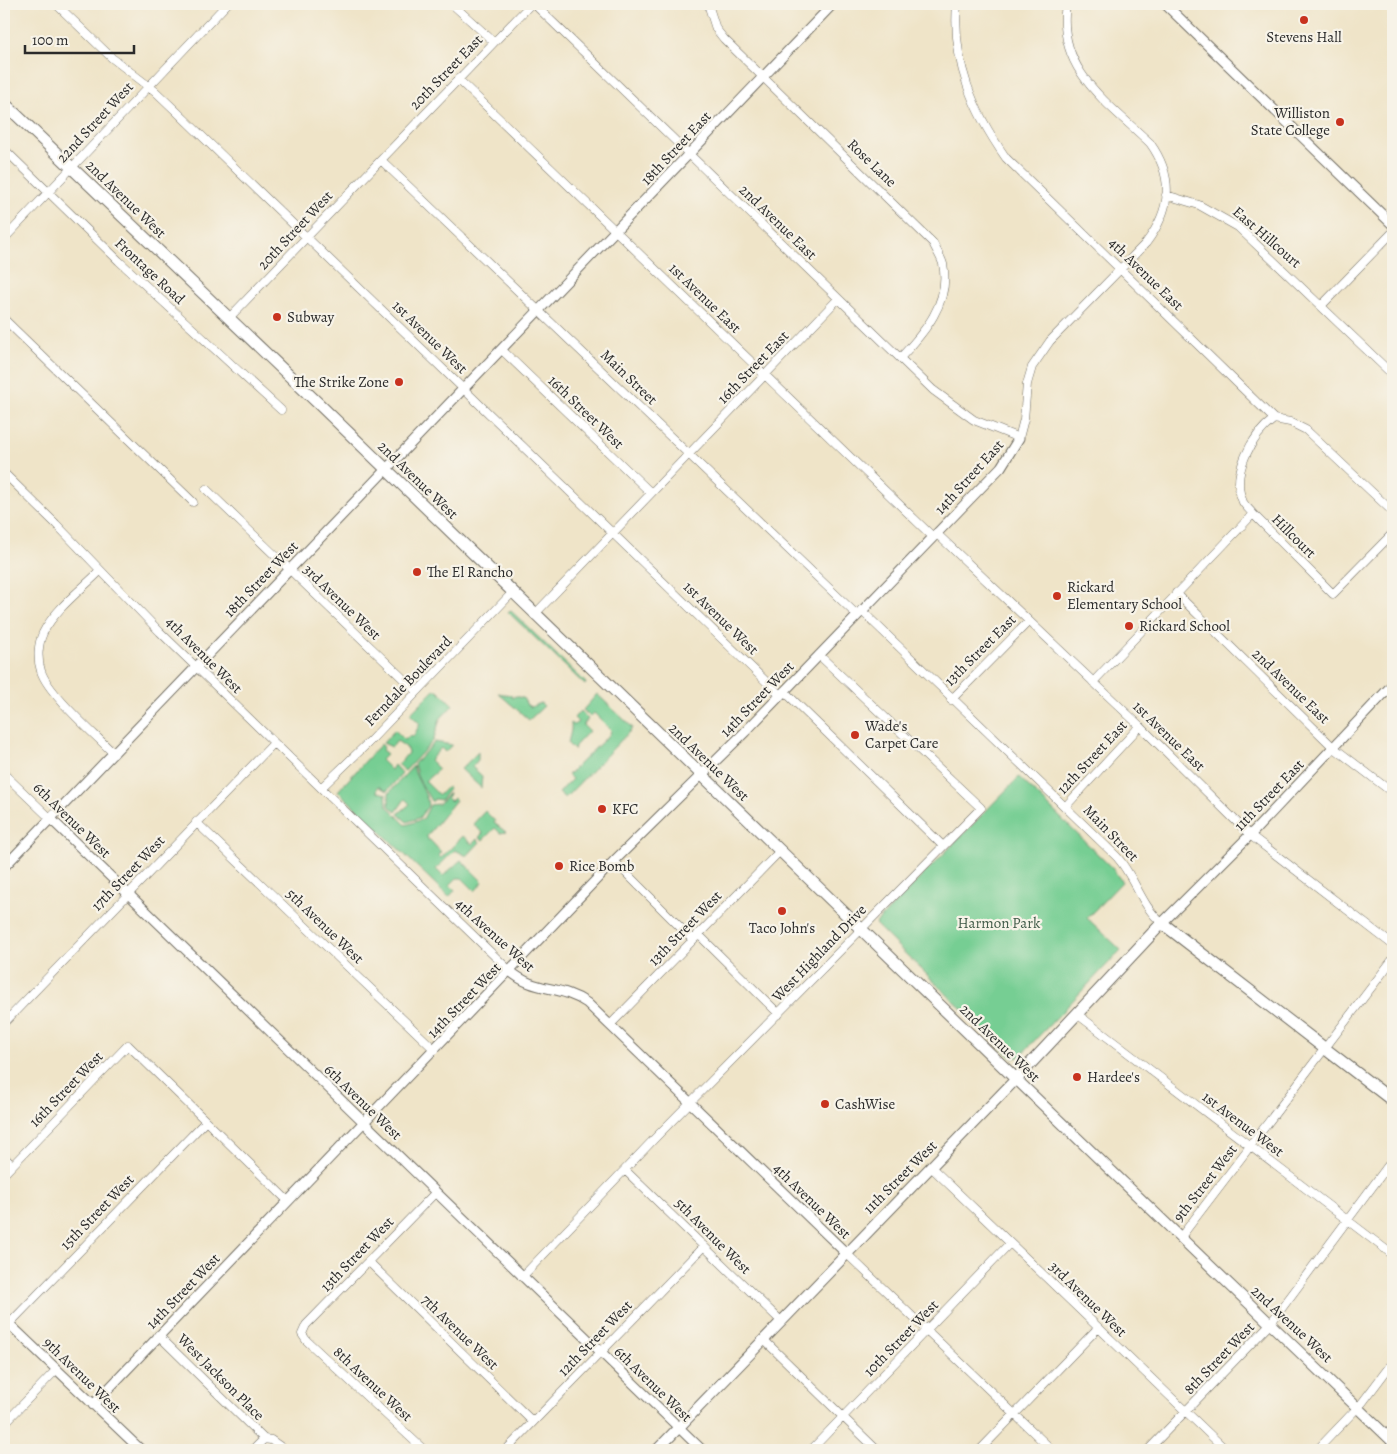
<svg xmlns="http://www.w3.org/2000/svg" width="1397" height="1454" viewBox="0 0 1397 1454" font-family="Alegreya,serif">
<style>
.green{fill:#76ce93;stroke:#507c5f}
.lines{fill:none;stroke-linecap:round;stroke-linejoin:round}
.minor-casing{stroke:#706c62;stroke-width:9}
.tertiary-casing{stroke:#706c62;stroke-width:11}
.secondary-casing{stroke:#706c62;stroke-width:12}
.primary-casing{stroke:#706c62;stroke-width:13}
.minor{stroke:#fff;stroke-width:8}
.tertiary{stroke:#fff;stroke-width:9}
.secondary{stroke:#fff;stroke-width:10}
.primary{stroke:#fff;stroke-width:11}
.poi-dot{fill:#c8321e;stroke:#f7f3e8;stroke-width:2}
.labels{text-anchor:middle;dominant-baseline:central;stroke-width:4.5;stroke-linejoin:round;paint-order:stroke}
.poi-label{font-size:15px;fill:#2b2b2b;stroke:#f7f3e8;text-anchor:start}
.street-label{font-size:15px;fill:#2b2b2b;stroke:#f7f3e8}
.park-label{font-size:15px;fill:#425c4a;stroke:#f7f3e8}
</style>
<rect width="100%" height="100%" fill="#f7f3e8"/>
<filter id="ink" filterUnits="userSpaceOnUse"><feTurbulence type="fractalNoise" baseFrequency=".02" numOctaves="2"/><feDisplacementMap in="SourceGraphic" scale="10" xChannelSelector="R" yChannelSelector="G"/><feConvolveMatrix kernelMatrix="1 2 1 2 8 2 1 2 1" color-interpolation-filters="sRGB"/></filter>
<filter id="wash" filterUnits="userSpaceOnUse"><feTurbulence type="fractalNoise" baseFrequency=".0096" numOctaves="4" result="noise"/><feDisplacementMap in="SourceGraphic" scale="20" xChannelSelector="R" yChannelSelector="G"/><feGaussianBlur stdDeviation="1.12" result="paint"/><feColorMatrix in="noise" values="0 0 0 0 0 0 0 0 0 0 0 0 0 0 0 0 0 1.4 0 .05"/><feComposite in="paint" operator="in"/></filter>
<g filter="url(#wash)">
<rect width="100%" height="100%" fill="#efe4c8"/>
<path class="green" d="M510,610L586,683L585,685L508,612Z
M434,690H438L453,705L440,719L433,741L405,771L398,765L408,753L406,747L397,741L392,747L383,743L395,730L405,740L409,736L413,737L420,724L410,714Z
M498,693L511,695L512,698L515,696L523,698L527,705L531,707L541,703L544,706L529,720Z
M597,694L632,727L631,730L565,798L559,793L572,779L568,775L610,734L611,730L594,713L590,717L583,710Z
M580,711L588,719L583,725L589,731L575,746L574,750L568,744C569,736 572,732 571,723L574,725L578,722L574,718Z
M435,742L452,745L445,752L441,748L430,760L439,769L425,781L439,795L447,787L449,789L441,800L434,799L433,801H431L418,778L414,764Z
M381,744L384,747L382,750L387,754L381,760L391,770L394,765L402,774L387,791L378,786L377,792L386,794L387,806L406,825L423,819L430,805L439,804L449,793L447,798L451,801L454,798L456,800L427,836L428,840H430L441,852L438,855L441,858L463,836L472,844L477,839L480,842L467,856L455,850L436,869L443,876L461,860L483,882L475,891L462,878H457L450,885L455,890L449,897L338,791Z
M478,752V760L472,767L482,776L481,788L461,769Z
M413,766C416,781 427,791 428,806L419,818L407,822L398,814L410,804L405,799L396,812L389,806V793Z
M1019,777L1113,869L1122,882L1087,918L1121,950L1019,1057L1012,1058L875,924Z
M485,811L495,821L494,823L506,832L500,833L495,828L483,840L479,837L483,833L473,824Z"/>
</g>
<g filter="url(#ink)">
<g class="lines">
<g class="minor-casing">
<path id="minor" d="M56,4L112,58L155,91L176,111L780,695
M452,4L494,42
M534,4L933,390L974,420L1019,438L1024,419L1027,384L1032,367L1050,341L1146,243C1171,210 1175,178 1150,143C1108,103 1056,70 1066,4
M708,4L716,29L724,39L933,243C936,250 941,257 943,264C951,302 924,333 900,358
M957,4C952,62 973,111 1006,158L1274,419L1290,422L1306,430L1393,512
M458,79L933,537
M4,149L119,261L281,410
M381,160L857,615
M1166,195L1199,205L1238,227L1393,375
M4,239L227,4
M1322,305L1393,232
M229,318L531,4
M4,319L193,502
M502,350L651,493
M1274,419C1252,435 1230,474 1243,502C1245,506 1250,510 1253,514L1333,594L1393,533
M4,473L56,524L160,632L510,971
M206,489L417,692
M936,533L1140,726L1250,835L1393,945
M100,571C81,590 55,609 43,633C38,644 37,659 41,671C48,694 96,735 114,754
M1176,593L1333,747L1393,793
M861,610L1117,857C1135,877 1141,906 1162,923
M534,615L838,299
M1093,682L1253,514
M784,691L943,846
M951,700L1029,621
M4,774L51,819
M321,788L369,742L513,592
M1065,807L1140,726
M196,822L435,1050
M614,861L692,939
M698,934L779,1014
M1077,1014L1393,1255
M4,1023L274,743
M610,1025L780,851
M4,1157L12,1165
M932,1168L1226,1450
M625,1170L782,1322
M4,1174L128,1045L288,1201
M1180,1238L1393,959
M847,1254L1052,1450
M369,1262L533,1422
M522,1277L657,1136L981,808L819,655
M9,1324L206,1121
M158,1335L264,1439
M764,1340L877,1450
M4,1424L56,1370
M264,1439L271,1440L285,1450
M253,1450L264,1439
M424,1450L306,1340L302,1334L306,1325L436,1192
M506,1450L704,1246
M811,1450L1010,1243
M980,1450L1098,1328
M1148,1450L1270,1324L1393,1159
M1317,1450L1362,1403L1393,1362"/>
</g>
<g class="tertiary-casing">
<path id="tertiary" d="M1165,4L1393,225
M51,819L702,1450
M4,867L833,4
M1162,923L1257,828L1393,684
M510,971C535,993 559,984 587,1003L847,1254
M4,1319L141,1450
M93,1405L614,861L745,732L969,500L1001,467L1019,438"/>
</g>
<g class="secondary-casing">
<path id="secondary" d="M657,1450L1016,1079L1393,1442"/>
</g>
<g class="primary-casing">
<path id="primary" d="M4,103L323,408L1016,1079L1162,923L1393,1101"/>
</g>
<use href="#minor" class="minor"/>
<use href="#tertiary" class="tertiary"/>
<use href="#secondary" class="secondary"/>
<use href="#primary" class="primary"/>
</g>
</g>
<g class="poi-dot">
<circle cx="1304" cy="20" r="5"/>
<circle cx="1340" cy="122" r="5"/>
<circle cx="277" cy="317" r="5"/>
<circle cx="399" cy="382" r="5"/>
<circle cx="417" cy="572" r="5"/>
<circle cx="1057" cy="596" r="5"/>
<circle cx="1129" cy="626" r="5"/>
<circle cx="855" cy="735" r="5"/>
<circle cx="602" cy="809" r="5"/>
<circle cx="559" cy="866" r="5"/>
<circle cx="782" cy="911" r="5"/>
<circle cx="1077" cy="1077" r="5"/>
<circle cx="825" cy="1104" r="5"/>
</g>
<g class="labels">
<g class="poi-label">
<text x="1304" y="37" text-anchor="middle">Stevens Hall</text>
<text x="1330" y="113" text-anchor="end">Williston<tspan x="1330" dy="17">State College</tspan></text>
<text x="287" y="317">Subway</text>
<text x="389" y="382" text-anchor="end">The Strike Zone</text>
<text x="427" y="572">The El Rancho</text>
<text x="1067" y="587">Rickard<tspan x="1067" dy="17">Elementary School</tspan></text>
<text x="1139" y="626">Rickard School</text>
<text x="865" y="726">Wade's<tspan x="865" dy="17">Carpet Care</tspan></text>
<text x="612" y="809">KFC</text>
<text x="569" y="866">Rice Bomb</text>
<text x="782" y="928" text-anchor="middle">Taco John's</text>
<text x="1087" y="1077">Hardee's</text>
<text x="835" y="1104">CashWise</text>
</g>
<g class="street-label">
<text transform="translate(446 72) rotate(-46)">20th Street East</text>
<text transform="translate(95 122) rotate(-47)">22nd Street West</text>
<text transform="translate(676 148) rotate(-47)">18th Street East</text>
<text transform="translate(872 163) rotate(44)">Rose Lane</text>
<text transform="translate(126 199) rotate(44)">2nd Avenue West</text>
<text transform="translate(778 222) rotate(44)">2nd Avenue East</text>
<text transform="translate(295 230) rotate(-47)">20th Street West</text>
<text transform="translate(1267 237) rotate(41)">East Hillcourt</text>
<text transform="translate(150 271) rotate(43)">Frontage Road</text>
<text transform="translate(1146 274) rotate(44)">4th Avenue East</text>
<text transform="translate(705 298) rotate(44)">1st Avenue East</text>
<text transform="translate(430 337) rotate(44)">1st Avenue West</text>
<text transform="translate(753 367) rotate(-46)">16th Street East</text>
<text transform="translate(629 377) rotate(44)">Main Street</text>
<text transform="translate(586 412) rotate(44)">16th Street West</text>
<text transform="translate(969 477) rotate(-48)">14th Street East</text>
<text transform="translate(418 480) rotate(44)">2nd Avenue West</text>
<text transform="translate(1294 536) rotate(45)">Hillcourt</text>
<text transform="translate(261 579) rotate(-46)">18th Street West</text>
<text transform="translate(342 602) rotate(44)">3rd Avenue West</text>
<text transform="translate(721 618) rotate(44)">1st Avenue West</text>
<text transform="translate(980 650) rotate(-45)">13th Street East</text>
<text transform="translate(204 655) rotate(45)">4th Avenue West</text>
<text transform="translate(408 681) rotate(-46)">Ferndale Boulevard</text>
<text transform="translate(1291 686) rotate(44)">2nd Avenue East</text>
<text transform="translate(757 699) rotate(-46)">14th Street West</text>
<text transform="translate(1169 736) rotate(44)">1st Avenue East</text>
<text transform="translate(1092 757) rotate(-47)">12th Street East</text>
<text transform="translate(709 762) rotate(44)">2nd Avenue West</text>
<text transform="translate(1269 795) rotate(-46)">11th Street East</text>
<text transform="translate(72 820) rotate(44)">6th Avenue West</text>
<text transform="translate(1111 833) rotate(46)">Main Street</text>
<text transform="translate(128 873) rotate(-46)">17th Street West</text>
<text transform="translate(325 926) rotate(44)">5th Avenue West</text>
<text transform="translate(685 928) rotate(-46)">13th Street West</text>
<text transform="translate(495 935) rotate(42)">4th Avenue West</text>
<text transform="translate(819 953) rotate(-46)">West Highland Drive</text>
<text transform="translate(464 1000) rotate(-46)">14th Street West</text>
<text transform="translate(1000 1043) rotate(44)">2nd Avenue West</text>
<text transform="translate(66 1089) rotate(-46)">16th Street West</text>
<text transform="translate(363 1102) rotate(44)">6th Avenue West</text>
<text transform="translate(1243 1124) rotate(37)">1st Avenue West</text>
<text transform="translate(900 1177) rotate(-45)">11th Street West</text>
<text transform="translate(1205 1183) rotate(-52)">9th Street West</text>
<text transform="translate(812 1201) rotate(44)">4th Avenue West</text>
<text transform="translate(97 1212) rotate(-46)">15th Street West</text>
<text transform="translate(713 1236) rotate(45)">5th Avenue West</text>
<text transform="translate(357 1254) rotate(-46)">13th Street West</text>
<text transform="translate(183 1291) rotate(-46)">14th Street West</text>
<text transform="translate(1088 1299) rotate(44)">3rd Avenue West</text>
<text transform="translate(1292 1324) rotate(43)">2nd Avenue West</text>
<text transform="translate(460 1332) rotate(44)">7th Avenue West</text>
<text transform="translate(595 1338) rotate(-46)">12th Street West</text>
<text transform="translate(901 1338) rotate(-46)">10th Street West</text>
<text transform="translate(1219 1358) rotate(-46)">8th Street West</text>
<text transform="translate(82 1375) rotate(44)">9th Avenue West</text>
<text transform="translate(221 1377) rotate(45)">West Jackson Place</text>
<text transform="translate(373 1384) rotate(43)">8th Avenue West</text>
<text transform="translate(653 1384) rotate(44)">6th Avenue West</text>
</g>
<g class="park-label">
<text x="999" y="923">Harmon Park</text>
</g>
</g>
<rect width="1397" height="1454" fill="none" stroke="#f7f3e8" stroke-width="20"/>
<path d="M25 45v8h109v-8" fill="none" stroke="#2b2b2b" stroke-width="2.5"/>
<text x="32" y="45" font-size="15" fill="#2b2b2b" stroke="#f7f3e8" stroke-width="4" paint-order="stroke">100 m</text>
</svg>
